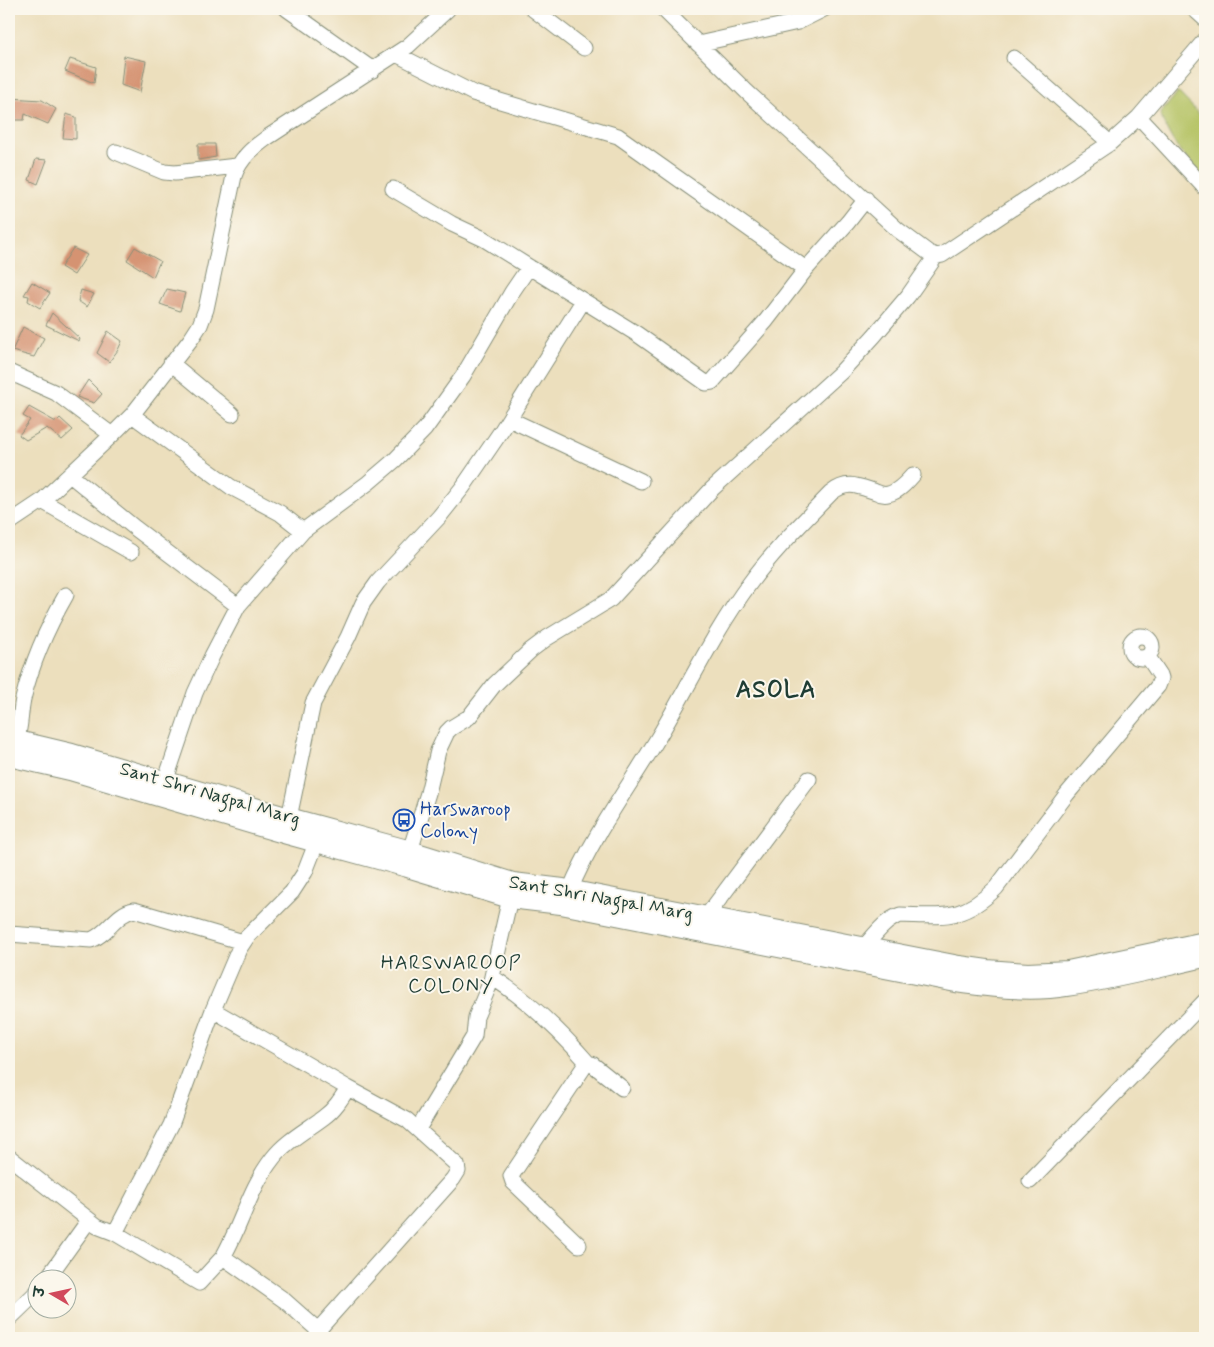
<svg xmlns="http://www.w3.org/2000/svg" width="1214" height="1347" viewBox="0 0 1214 1347" font-family="Mynerve,'Playpen Sans Deva',sans-serif">
<style>
.green{fill:#b5c365;stroke:#6a804c}
.building{fill:#d59372}
.lines{fill:none;stroke-linecap:round;stroke-linejoin:round}
.minor-casing{stroke:#868e78;stroke-width:17}
.major-casing{stroke:#868e78;stroke-width:22}
.minor{stroke:#fff;stroke-width:15}
.major{stroke:#fff;stroke-width:20}
.labels{text-anchor:middle;dominant-baseline:central;stroke-width:4;stroke-linejoin:round;paint-order:stroke}
.street-label{font-size:19px;fill:#1f3d34;stroke:#fbf7ec}
.transit-label{font-size:19px;fill:#164399;stroke:#fbf7ec;text-anchor:start}
.neighbourhood-label{font-size:20px;letter-spacing:1px;fill:#1f3d34;stroke:#fbf7ec}
.district-label{font-size:24px;font-weight:bold;letter-spacing:1px;fill:#1f3d34;stroke:#fbf7ec}
</style>
<rect width="100%" height="100%" fill="#fbf7ec"/>
<filter id="ink" filterUnits="userSpaceOnUse"><feTurbulence type="fractalNoise" baseFrequency=".02" numOctaves="2"/><feDisplacementMap in="SourceGraphic" scale="10" xChannelSelector="R" yChannelSelector="G"/><feConvolveMatrix kernelMatrix="1 2 1 2 8 2 1 2 1" color-interpolation-filters="sRGB"/></filter>
<filter id="wash" filterUnits="userSpaceOnUse"><feTurbulence type="fractalNoise" baseFrequency=".0096" numOctaves="4" result="noise"/><feDisplacementMap in="SourceGraphic" scale="20" xChannelSelector="R" yChannelSelector="G"/><feGaussianBlur stdDeviation="1.12" result="paint"/><feColorMatrix in="noise" values="0 0 0 0 0 0 0 0 0 0 0 0 0 0 0 0 0 1.4 0 .05"/><feComposite in="paint" operator="in"/></filter>
<g filter="url(#wash)">
<rect width="100%" height="100%" fill="#ecdfbd"/>
<path class="green" d="M1178,92L1205,120V178C1183,156 1172,144 1160,114Z"/>
<g id="blocks">
<path class="building" d="M124,56L146,61L140,92L121,85Z
M70,59L96,67L94,83L65,71Z
M9,98L42,100L56,109L48,124L25,114L24,120H9Z
M66,114L76,117V139L63,138Z
M198,144H215L216,157L198,160Z
M36,159L47,160L38,184L29,180Z
M135,247L160,261L153,277L127,260Z
M73,248L87,255L74,275L61,267Z
M32,282L50,293L40,308L28,301L29,296L24,295Z
M167,289L185,293L180,311L160,304Z
M81,290L94,294L87,307L78,301Z
M52,313L80,339L79,341L46,325Z
M23,327L44,338L34,357L12,351Z
M108,331L122,341L118,350L109,362L97,353Z
M88,380L102,394L94,403L77,397Z
M29,407L56,422L60,418L73,430L62,440L47,428L26,440L19,435L30,420L23,416Z"/>
</g>
</g>
<g filter="url(#ink)">
<use href="#blocks" fill-opacity="0" stroke="#868e78" stroke-width="1"/>
<g class="lines">
<g class="minor-casing">
<path id="minor" d="M287,9L373,70
M533,9L584,48
M663,9L747,92L898,230L929,253L936,256L942,255L1110,143L1139,117
M1194,9L1205,19
M1205,40L1139,117L1205,188
M698,44L798,22L824,9
M396,54L473,93L618,136L806,269
M1014,58L1110,143
M116,152L164,172L175,173L237,166
M393,189L452,224L484,239L529,267L637,334L706,383L712,382L766,321L806,269L848,222L866,199
M171,363L232,414
M9,372L56,393L112,435
M132,415L231,487L280,513L303,531
M509,419L641,481
M70,475L135,528L238,606
M42,501L131,552
M9,523L42,501L112,435L132,415L191,339L200,325L206,309L234,176C240,158 253,148 268,137L408,46L448,9
M1130 647a11 11 0 1 1 22 0a11 11 0 1 1-22 0Z
M16,741C21,728 20,713 23,699C32,662 47,628 66,595
M165,782L195,693L212,656L238,606L303,531L368,483L395,460L425,429L463,376L512,292L529,267
M289,818L313,703L348,637L363,603L378,582L439,517L463,487L502,430L583,301
M410,851L428,793L438,751L447,732L451,728L469,717L494,685L531,650L547,638L611,599L712,489L841,372L874,336L908,296L936,256
M570,890C592,837 626,791 655,743C687,690 713,633 750,583C774,550 803,522 831,493C847,480 858,486 876,492C880,494 884,495 888,494C898,492 906,483 913,475
M706,917L809,779
M9,934L91,940C108,934 116,913 134,910L243,942
M863,948C874,936 885,920 900,915C944,916 962,921 996,888L1067,794L1158,686L1161,678L1160,675L1148,657
M492,977C528,1000 560,1031 588,1063
M213,1010L348,1088L407,1120L457,1165L458,1171L453,1179L319,1329V1332L323,1338
M418,1129L474,1036L476,1017L491,981L510,898
M9,1157L97,1226L115,1233L199,1283L223,1257L284,1300L319,1331
M1030,1181L1205,1001
M115,1233L171,1125L213,1010L239,949L247,937L292,892L305,872L317,841
M579,1245L513,1182L511,1176L586,1064H592L622,1088
M223,1257C241,1226 250,1187 273,1158C286,1141 307,1130 324,1117C334,1110 341,1099 348,1088
M46,1280L89,1220
M9,1319L38,1291"/>
</g>
<g class="major-casing">
<path id="major" d="M9,739L72,754L289,818L407,850L513,883L563,889L959,966L987,970L1028,973L1068,971L1205,942
M9,756L70,770L287,834L404,866L510,898L561,904L956,982C992,987 1030,992 1067,986C1113,979 1159,967 1205,957"/>
</g>
<use href="#minor" class="minor"/>
<use href="#major" class="major"/>
</g>
</g>
<defs>
<g id="bus-ring" transform="scale(1.125)"><circle r="9.5" fill="#fbf7ec" stroke="#1a4fb4" stroke-width="1.5"/><path d="M-5-6H5V4H4V6H2V4H-2V6H-4V4H-5ZM-3.5-4V0h7V-4ZM-3.5 1.2v1.5H-2V1.2ZM2 1.2v1.5H3.5V1.2Z" fill="#1a4fb4"/></g>
</defs>
<g fill-rule="evenodd">
<use href="#bus-ring" x="404" y="820"/>
</g>
<g class="labels">
<g class="street-label">
<text transform="translate(210 794) rotate(16)">Sant Shri Nagpal Marg</text>
<text transform="translate(601 898) rotate(10)">Sant Shri Nagpal Marg</text>
</g>
<g class="transit-label">
<text x="420" y="809">Harswaroop<tspan x="420" dy="22">Colony</tspan></text>
</g>
<g class="neighbourhood-label">
<text x="451" y="963">HARSWAROOP<tspan x="451" dy="23">COLONY</tspan></text>
</g>
<g class="district-label">
<text x="776" y="690">ASOLA</text>
</g>
</g>
<rect width="1214" height="1347" fill="none" stroke="#fbf7ec" stroke-width="30"/>
<g transform="translate(52 1294) rotate(279)"><circle r="24" fill="#fbf7ec" stroke="#a3ada2"/>
<path d="M0-4L9 19L0 12L-9 19Z" fill="#d1495b"/>
<text y="-8" font-size="14" font-weight="bold" text-anchor="middle" fill="#1f3d34">उ</text>
</g>
</svg>
